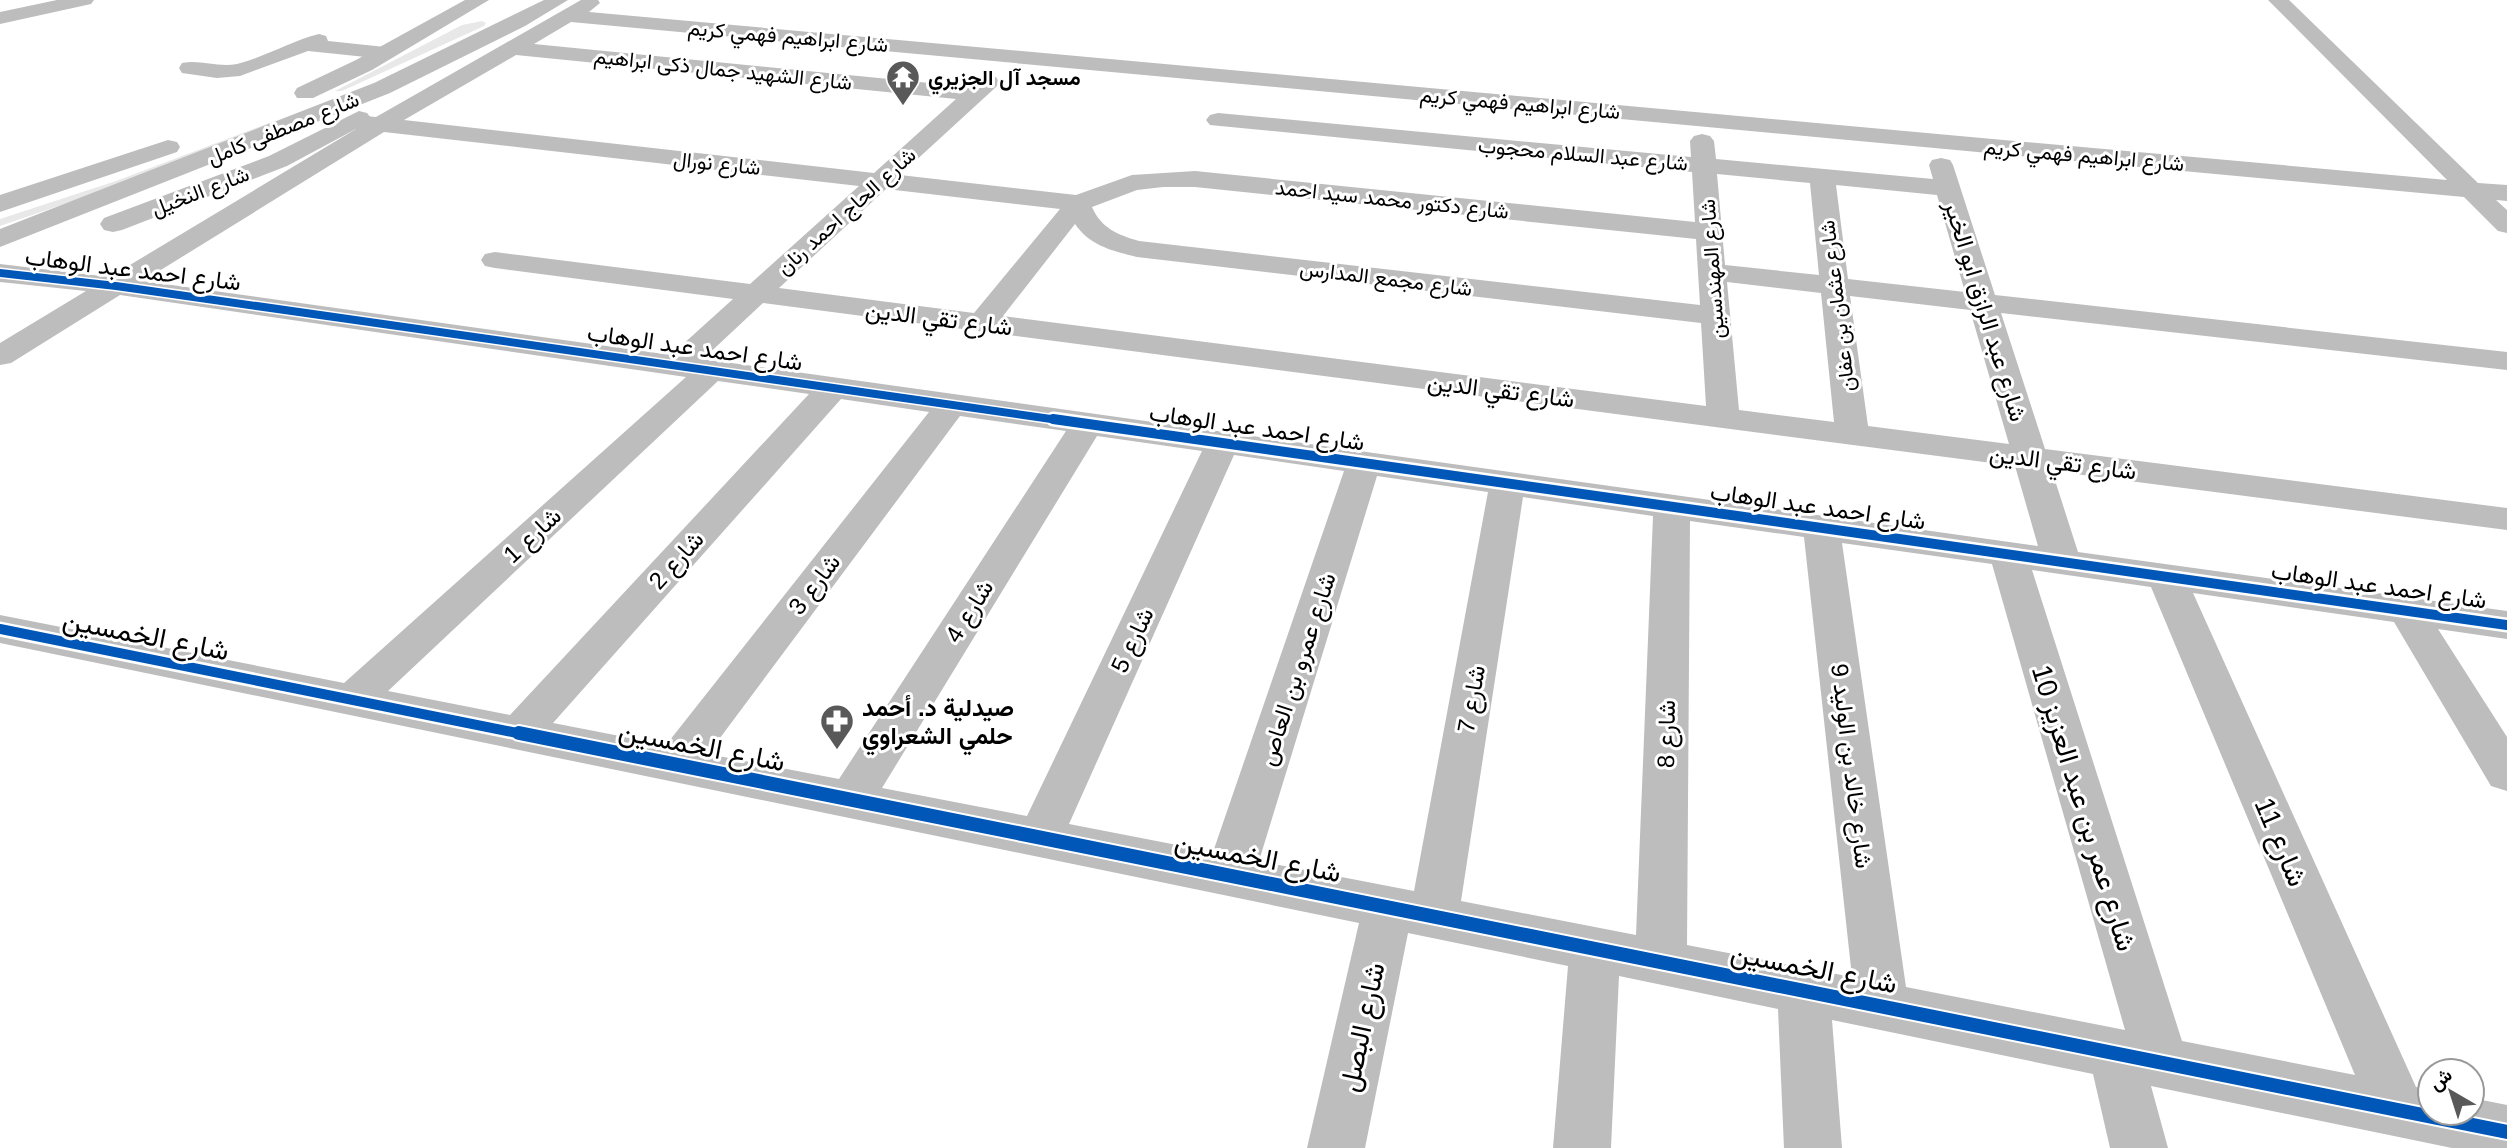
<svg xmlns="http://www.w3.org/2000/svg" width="2507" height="1148" viewBox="0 0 2507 1148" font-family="Helvetica,Vazirmatn,sans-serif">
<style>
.green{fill:#e8e8e8}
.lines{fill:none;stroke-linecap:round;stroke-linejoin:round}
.minor{fill:#bdbdbd;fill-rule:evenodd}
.major{fill:#bdbdbd;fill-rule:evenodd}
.cycleway-far2-casing{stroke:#fff;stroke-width:11}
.cycleway-far1-casing{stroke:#fff;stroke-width:15}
.cycleway-casing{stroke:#fff;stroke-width:18}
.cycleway-far2{stroke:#0057b8;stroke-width:8}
.cycleway-far1{stroke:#0057b8;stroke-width:10}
.cycleway{stroke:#0057b8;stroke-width:14}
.labels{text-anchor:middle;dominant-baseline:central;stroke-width:6;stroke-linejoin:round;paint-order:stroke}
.far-street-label{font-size:21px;fill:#000;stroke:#fff}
.far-poi-label{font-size:21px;font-weight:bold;fill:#000;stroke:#fff;text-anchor:start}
.street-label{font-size:24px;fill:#000;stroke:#fff}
.poi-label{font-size:24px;font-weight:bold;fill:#000;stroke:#fff;text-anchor:start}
.near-street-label{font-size:28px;fill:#000;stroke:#fff}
</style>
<rect width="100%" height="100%" fill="#fff"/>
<path class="green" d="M482,21L486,23L484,26L342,91H335L462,25Z
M277,120L252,134L111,188L0,226V219L116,181Z"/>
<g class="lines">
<path class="minor" d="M57,0H94L91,4L0,24V12Z
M581,0H598L600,3L589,12L2447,180L2268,0H2289L2478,183L2507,185V201L2496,200L2507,210V233L2498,231L2464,197L571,22L534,44L970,87L980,77H996L999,82L996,87L900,175L1076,195L1132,175L1195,171L1695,222L1692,172L1210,125L1206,120L1210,115L1218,113L1691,157L1690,141L1694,136L1702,134L1710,136L1714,141L1716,159L1933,179L1929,165L1932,160L1941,158L1950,160L1953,165L1995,295L2507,352V370L2001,313L2045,449L2507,508V530L2052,471L2078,552L2507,611V639L2438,629L2507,737V791L2491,786L2394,622L2193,593L2416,1087L2430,1090V1113H2472V1098L2507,1105V1148H2452L2151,1086L2168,1148H2110L2093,1074L1832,1020L1842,1148H1784L1778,1009L1619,976L1611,1148H1553L1568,966L1408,933L1365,1148H1307L1359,923L0,643V615L344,683L686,377L120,295L11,363L0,365V343L86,291L0,282V264L110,277L356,129L347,127L343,122L347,117L355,115L376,117ZM516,55L956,99L874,173L404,120ZM384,132L859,186L750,284L495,252L485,254L481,260L485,266L495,268L733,299L671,355L143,281ZM1717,174L1810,183L1819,275L1725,265ZM1836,185L1937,195L1965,292L1848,279ZM1163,187H1195L1696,239L1700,305L1139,241C1118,235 1101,228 1092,207L1137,190ZM886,189L1060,209L974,313L779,288ZM1075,224C1090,246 1113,251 1137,257L1701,323L1706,406L1003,316ZM1727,282L1821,293L1834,422L1739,410ZM1850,296L1970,310L2009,444L1868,426ZM763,303L2015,466L2038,546L703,359ZM718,381L809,394L510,715L388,691ZM841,399L929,412L666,745L553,723ZM960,416L1066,431L839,779L708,754ZM1097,436L1202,451L1027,816L882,788ZM1234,455L1344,471L1213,852L1069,824ZM1377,476L1488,492L1414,891L1259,861ZM1523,497L1653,516L1636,935L1461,901ZM1690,521L1804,537L1852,977L1687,945ZM1842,543L1992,564L2125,1030L1906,987ZM2032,570L2151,587L2355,1075L2182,1041Z
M319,34L326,36L328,41L385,47L392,49L395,53L392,57L385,59L308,51L240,76L217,78L182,73L179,68L182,63C200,59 218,68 237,64C265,57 291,41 319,34Z"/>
<path class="major" d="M465,0H489L372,70L313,98H297L294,93L297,88L356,60Z
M544,0H568L525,26L390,93L0,247V229L374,83Z
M359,111L367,113L371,118L367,123L287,166L122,230L113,232L104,230L100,224L104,218L269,156Z
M168,140L177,142L180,147L177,152L0,212V195Z"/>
<g class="cycleway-far2-casing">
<path id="cycleway-far2" d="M0,273L116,286L1065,421"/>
</g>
<g class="cycleway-far1-casing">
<path id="cycleway-far1" d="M1053,419L2507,625
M0,629L527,735"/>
</g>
<g class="cycleway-casing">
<path id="cycleway" d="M519,733L2507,1132"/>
</g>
<use href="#cycleway-far2" class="cycleway-far2"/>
<use href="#cycleway-far1" class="cycleway-far1"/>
<use href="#cycleway" class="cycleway"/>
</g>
<defs>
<g id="temple-pin" transform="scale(1.75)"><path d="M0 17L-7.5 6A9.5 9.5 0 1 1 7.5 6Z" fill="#595959" stroke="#fff"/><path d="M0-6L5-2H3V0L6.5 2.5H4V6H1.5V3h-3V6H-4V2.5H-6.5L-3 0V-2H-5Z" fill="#fff"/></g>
<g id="pharmacy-pin" transform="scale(1.75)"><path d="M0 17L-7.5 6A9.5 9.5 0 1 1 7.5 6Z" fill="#595959" stroke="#fff"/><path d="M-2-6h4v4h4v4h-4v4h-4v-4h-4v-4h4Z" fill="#fff"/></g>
</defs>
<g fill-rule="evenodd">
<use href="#temple-pin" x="903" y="77"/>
<use href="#pharmacy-pin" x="837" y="721"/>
</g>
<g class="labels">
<g class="far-street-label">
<text transform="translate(788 36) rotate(5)">شارع ابراهيم فهمي كريم</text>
<text transform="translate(723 69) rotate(6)">شارع الشهيد جمال ذكى ابراهيم</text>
<text transform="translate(1520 103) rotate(5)">شارع ابراهيم فهمي كريم</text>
<text transform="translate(283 128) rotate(-22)">شارع مصطفى كامل</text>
<text transform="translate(1583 154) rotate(5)">شارع عبد السلام محجوب</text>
<text transform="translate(2084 155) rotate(5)">شارع ابراهيم فهمي كريم</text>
<text transform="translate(717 163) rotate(6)">شارع نورال</text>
<text transform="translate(200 191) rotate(-21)">شارع النخيل</text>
<text transform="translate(1392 199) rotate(6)">شارع دكتور محمد سيد احمد</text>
<text transform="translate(846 211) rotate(-42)">شارع الحاج احمد رنان</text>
<text transform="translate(1712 269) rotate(-94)">شارع المهندسين</text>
<text transform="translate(1386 278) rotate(7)">شارع مجمع المدارس</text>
<text transform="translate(1837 306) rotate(-97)">شارع عثمان بن عفان</text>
</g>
<g class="far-poi-label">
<text x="928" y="77">مسجد آل الجزيري</text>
</g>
<g class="street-label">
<text transform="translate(133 269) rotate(7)">شارع احمد عبد الوهاب</text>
<text transform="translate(1986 311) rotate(73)">شارع عبد الرازق ابو الخير</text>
<text transform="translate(939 318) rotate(7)">شارع تقي الدين</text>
<text transform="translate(695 347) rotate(8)">شارع احمد عبد الوهاب</text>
<text transform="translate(1501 390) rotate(7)">شارع تقي الدين</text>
<text transform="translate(1257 427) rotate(8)">شارع احمد عبد الوهاب</text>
<text transform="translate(2063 462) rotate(7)">شارع تقي الدين</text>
<text transform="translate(1818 506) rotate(8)">شارع احمد عبد الوهاب</text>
<text transform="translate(532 535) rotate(-43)">شارع 1</text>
<text transform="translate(676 560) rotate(-48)">شارع 2</text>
<text transform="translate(814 584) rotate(-53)">شارع 3</text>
<text transform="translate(2379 585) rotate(8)">شارع احمد عبد الوهاب</text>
<text transform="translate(969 611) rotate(-58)">شارع 4</text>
<text transform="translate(1132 640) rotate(-65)">شارع 5</text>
<text transform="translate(1297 669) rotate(-72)">شارع عمرو بن العاص</text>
<text transform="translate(1471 699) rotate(-80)">شارع 7</text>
<text transform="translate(1666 734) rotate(-89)">شارع 8</text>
<text transform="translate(1852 766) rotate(83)">شارع خالد بن الوليد 9</text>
</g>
<g class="poi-label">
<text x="862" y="707">صيدلية د. أحمد<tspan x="862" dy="28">حلمي الشعراوي</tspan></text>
</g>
<g class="near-street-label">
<text transform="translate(146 635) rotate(11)">شارع الخمسين</text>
<text transform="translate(702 746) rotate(11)">شارع الخمسين</text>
<text transform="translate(2084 808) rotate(73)">شارع عمر بن عبد العزيز 10</text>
<text transform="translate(2281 842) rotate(67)">شارع 11</text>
<text transform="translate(1258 857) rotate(11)">شارع الخمسين</text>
<text transform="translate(1814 968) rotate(11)">شارع الخمسين</text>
<text transform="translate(1362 1027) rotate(-78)">شارع البصل</text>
</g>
</g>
<g transform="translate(2451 1092) rotate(321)"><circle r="33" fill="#ffffff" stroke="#999999" stroke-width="2"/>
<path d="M0-5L12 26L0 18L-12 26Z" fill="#595959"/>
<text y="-10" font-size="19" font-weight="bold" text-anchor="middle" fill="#000000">ش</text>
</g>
</svg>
